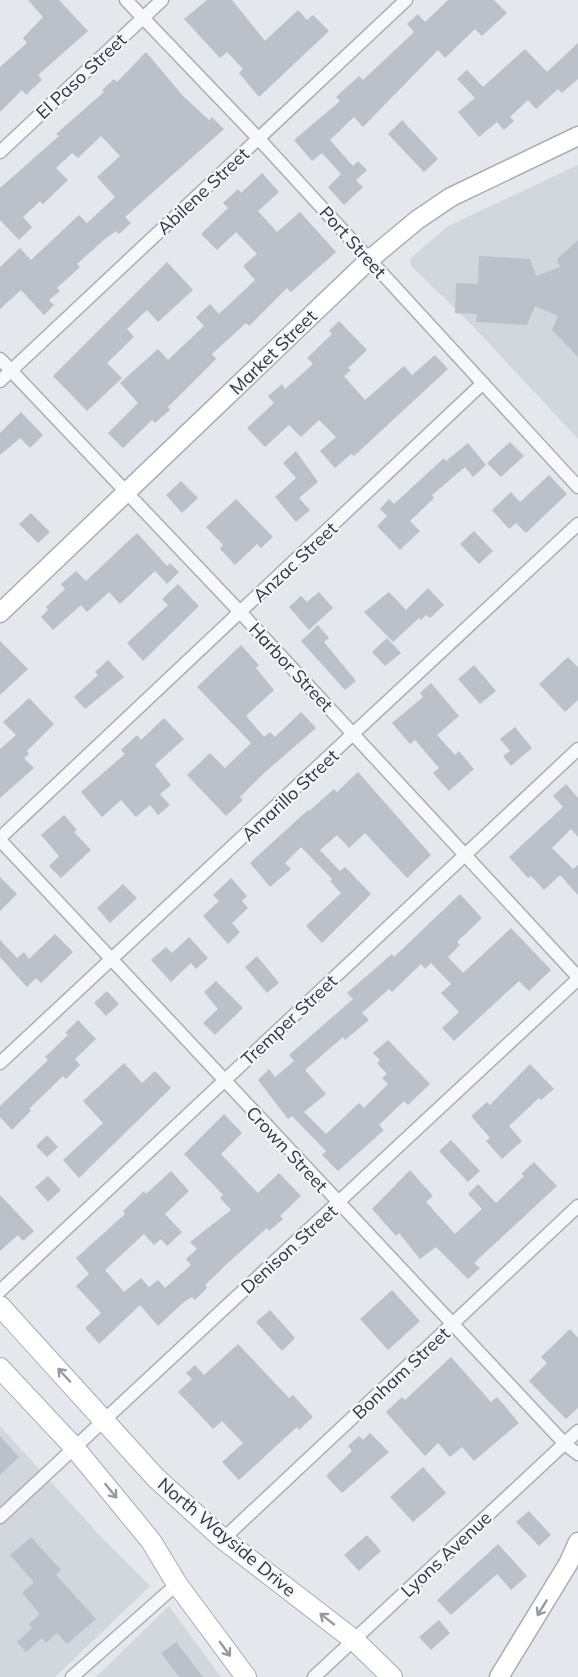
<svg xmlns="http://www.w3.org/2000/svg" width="578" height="1677" viewBox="0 0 578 1677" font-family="Mulish,sans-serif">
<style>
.built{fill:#d2d7dd}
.building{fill:#bbc1c9}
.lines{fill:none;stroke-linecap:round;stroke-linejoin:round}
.street-casing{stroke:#a9aeb6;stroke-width:15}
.secondary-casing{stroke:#a9aeb6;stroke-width:21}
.primary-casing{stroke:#a4acb7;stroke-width:22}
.street{stroke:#f7f8fa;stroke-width:12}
.secondary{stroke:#fff;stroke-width:18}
.primary{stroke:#fff;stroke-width:20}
.oneway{stroke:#969aa2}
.labels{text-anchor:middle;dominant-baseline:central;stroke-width:4.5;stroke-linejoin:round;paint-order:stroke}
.street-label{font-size:18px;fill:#2c3644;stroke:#f4f6f9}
</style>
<rect width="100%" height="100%" fill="#e4e7eb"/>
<path class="built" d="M578,165V439L469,322L411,266L410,259L448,226Z
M0,1426L103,1539L150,1586L55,1677H0Z
M169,1606L221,1677H96Z"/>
<path class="building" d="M28,0H59L88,31L38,75L42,80L26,95L22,90L0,112V67L27,43L23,38L43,17Z
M207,0H232L265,41L298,10L307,20L313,15L329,31L259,97L239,73L243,69L227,52L220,58L184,19Z
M448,0H494L507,13L482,36L475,29L445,58L438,50L363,127L354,117L330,140L353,166L358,161L367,170L356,180L363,187L344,205L328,187L341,174L322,153L312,161L294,140L340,101L336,97L359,76L363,80L414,32L407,24L418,14L425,22Z
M578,43V79L562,93L558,89L536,109L528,100L510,117L514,121L504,130L497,122L479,137L458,112L475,98L457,79L467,70L483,87L525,49L547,72Z
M146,52L183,96L209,120L212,117L224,129L125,217L131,223L119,234L116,231L105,239L77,264L80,267L57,288L60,291L49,300L54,305L44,315L21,290L0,309V267L20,248L31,260L79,215L87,223L115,197L97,177L120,156L101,136L78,158L72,153L56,168L68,180L43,204L40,201L23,217L32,227L19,240L0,220V188L59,136L56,134L104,92L102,90L114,79L117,82Z
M402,120L438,159L424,172L388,134Z
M262,173L279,192L258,211L277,232L300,212L336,252L291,292L287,288L249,326L246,323L212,354L216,359L168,407L170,410L155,423L152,420L123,448L108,433L138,403L120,383L158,349L168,360L204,326L196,317L210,304L219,314L255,280L243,266L257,254L236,232L217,250L201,234L228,208L223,203L238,189L241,193Z
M578,240V357L552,330L558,316L535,306L527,325L476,322L477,314L455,313L456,283L478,284L479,256L530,259L536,276L560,267L557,259Z
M167,262L193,290L158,322L147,310L127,329L134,337L107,363L122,378L87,411L53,376Z
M339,321L367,350L348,368L351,370L344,376L365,400L404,366L412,375L435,355L448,369L354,456L351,454L335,468L320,451L336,437L319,420L301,437L289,425L265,447L247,428L274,403L268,396L282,384L285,389L313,364L307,358L332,334L329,331Z
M21,412L43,435L30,448L20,438L0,455V433Z
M510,442L524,456L501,477L487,463Z
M468,443L486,465L473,477L465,467L432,495L434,498L410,521L420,531L400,550L377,526L387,516L380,509L389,499L394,504L444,458L446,461Z
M296,451L318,482L299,498L310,510L296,522L275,497L296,478L283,463Z
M549,475L567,494L526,533L516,523L509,529L492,510L511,492L520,502Z
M181,481L198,498L182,513L166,495Z
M236,499L273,537L261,548L257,544L235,565L220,549L223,545L206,527Z
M31,513L50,532L38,543L19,524Z
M474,531L493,551L479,564L460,544Z
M137,533L167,566L170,563L179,572L167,584L155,571L120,604L109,592L87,612L81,605L53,630L41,617L48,610L46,607L65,589L61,584L76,571L86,581Z
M178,584L199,606L143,661L127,643L168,605L162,599Z
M428,588L444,605L430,618L426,615L421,620L419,618L393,642L364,612L389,592L406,610Z
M319,592L333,608L309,630L289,607L301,596L307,602Z
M318,625L329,638L324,642L356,681L345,690L301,641Z
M387,638L401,653L385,666L372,652Z
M0,641L28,669L0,695Z
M241,645L259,665L256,668L274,690L246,716L264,737L270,732L275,737L301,712L316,728L264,773L240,797L243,800L226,816L187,775L210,753L225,768L251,743L197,687Z
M568,657L578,667V700L565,712L539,684Z
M108,660L124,677L85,709L74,697L98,675L95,672Z
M474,665L496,691L480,704L458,679Z
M431,683L459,716L437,735L455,755L459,751L474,769L449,791L433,773L439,768L415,740L410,744L392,723L423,697L420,693Z
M29,698L54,724L27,751L29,754L24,758L34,768L0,798V749L16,735L3,722Z
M164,718L184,739L155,765L171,785L160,794L170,805L158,815L150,805L136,817L121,800L102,817L81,792L125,754L121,750L137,735L141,740Z
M515,727L532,748L511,766L503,756L510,751L500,739Z
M358,772L431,855L407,878L365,833L349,848L337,835L320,850L340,871L345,867L371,894L322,943L306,926L341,893L330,881L332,879L301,847L285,863L291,869L270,887L250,863L308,810L309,811L334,789L337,792Z
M566,784L578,798V837L571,829L552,848L573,869L578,865V895L560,875L544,890L531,876L528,878L509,857L563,807L553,796Z
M64,815L77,830L74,832L91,850L61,878L49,866L59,856L41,835Z
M0,877L17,894L0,911Z
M231,878L247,896L242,901L248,908L232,923L240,932L228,944L203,916L219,901L213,895Z
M123,884L137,898L110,923L97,908Z
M460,894L482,918L457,942L460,945L448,957L463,973L511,928L551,970L529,991L519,981L454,1041L442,1028L459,1012L441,993L451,984L431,963L425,969L421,964L392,992L389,989L362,1013L369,1020L345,1040L343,1037L305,1070L326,1094L304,1112L326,1134L359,1103L364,1108L388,1084L382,1078L387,1074L377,1063L380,1060L373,1053L388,1040L430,1084L408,1105L404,1101L379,1125L384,1130L338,1171L322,1155L326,1151L292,1116L288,1119L258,1080L269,1069L275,1077L294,1061L289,1055L353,999L347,993L392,954L394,957Z
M55,934L73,952L41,983L36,978L27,987L0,957V940L17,958L24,952L29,959Z
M189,937L208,958L196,969L191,963L171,982L151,960L166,947L172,953Z
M257,956L279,983L267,993L245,967Z
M216,981L243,1008L215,1035L203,1023L218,1009L204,992Z
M107,991L119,1004L106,1016L94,1003Z
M78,1020L96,1039L75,1059L80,1065L66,1079L63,1076L29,1109L31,1111L12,1130L0,1117V1106L48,1060L45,1057L68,1035L65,1033Z
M124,1063L142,1083L155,1071L171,1088L79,1178L63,1160L103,1123L83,1101Z
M530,1064L554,1089L541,1100L539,1098L509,1126L522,1141L502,1159L486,1141L490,1138L471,1116L487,1102L490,1105Z
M224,1114L242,1133L221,1154L254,1189L258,1193L279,1173L301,1196L280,1216L283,1219L269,1231L267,1228L230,1261L205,1285L207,1288L195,1300L192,1297L184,1302L158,1326L140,1305L99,1344L85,1328L101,1313L76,1286L89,1274L76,1258L125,1214L123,1211L144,1191L146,1194L171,1171L189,1191L165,1214L182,1232L167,1246L161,1239L154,1245L144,1234L105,1270L124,1292L141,1278L149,1287L158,1280L165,1288L191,1265L186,1259L197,1249L190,1242L231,1210L220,1198L223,1195L184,1154Z
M47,1135L58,1147L47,1157L36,1146Z
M451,1140L480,1171L468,1182L439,1151Z
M534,1162L557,1186L474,1263L480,1268L468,1279L436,1247L420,1259L399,1233L396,1236L372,1209L410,1170L433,1196L426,1202L455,1234L482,1209L468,1194L478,1184L496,1203L524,1176L521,1174Z
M48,1176L61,1190L48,1202L35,1187Z
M0,1195L34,1231L23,1241L18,1235L0,1251Z
M392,1290L420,1321L388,1350L360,1319Z
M270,1310L295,1338L282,1351L256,1322Z
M570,1329L578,1338V1408L566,1419L529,1381L547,1363L541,1357Z
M238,1344L289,1398L293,1395L313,1417L299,1430L297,1427L239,1480L222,1462L243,1443L222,1421L213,1429L178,1392L192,1379L186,1373L195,1365L204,1375Z
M451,1357L491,1402L497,1397L519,1423L474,1461L462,1447L450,1457L438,1443L425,1456L386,1412L402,1397L405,1400Z
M370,1433L389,1452L342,1493L326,1476L352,1451L348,1446L359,1436L363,1440Z
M0,1436L19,1457L0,1475Z
M423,1467L446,1493L413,1522L390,1497Z
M529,1511L551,1535L539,1546L516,1522Z
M367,1535L381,1551L359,1571L344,1555Z
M31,1537L61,1570L56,1575L96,1619L67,1644L57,1633L46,1643L42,1638L26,1652L17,1642L32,1628L29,1624L40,1614L22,1593L34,1582L10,1555Z
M498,1544L527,1576L511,1590L497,1574L451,1615L437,1600Z
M439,1620L450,1633L431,1650L419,1637Z
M176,1642L203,1677H179L161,1653Z"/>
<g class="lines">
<g class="street-casing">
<path id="street" d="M126,0L258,138L578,487
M0,152L162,0
M0,359L241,613L578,977
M0,381L406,0
M0,838L483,383
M0,840L565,1444L578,1454
M0,1063L578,524
M0,1291L578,749
M0,1517L578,979
M223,1539L578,1206
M72,1677L177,1584
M314,1677L578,1431"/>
</g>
<g class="secondary-casing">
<path id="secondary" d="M0,613L369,260L417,220L451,197L578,136
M499,1677L568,1564L578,1542"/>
</g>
<g class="primary-casing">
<path id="primary" d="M0,1306L156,1478L223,1539L354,1640L392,1677
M0,1368L73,1446L151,1541L177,1584L246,1677"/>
</g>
<use href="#street" class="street"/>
<use href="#secondary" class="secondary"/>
<use href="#primary" class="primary"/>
</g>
<defs><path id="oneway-shaft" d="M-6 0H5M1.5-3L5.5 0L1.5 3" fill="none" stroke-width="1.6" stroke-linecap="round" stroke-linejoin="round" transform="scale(1.5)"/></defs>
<g class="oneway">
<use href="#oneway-shaft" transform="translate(64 1375) rotate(-133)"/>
<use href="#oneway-shaft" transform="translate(111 1491) rotate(51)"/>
<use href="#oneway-shaft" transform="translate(542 1608) rotate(121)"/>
<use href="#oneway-shaft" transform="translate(327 1619) rotate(-142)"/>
<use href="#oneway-shaft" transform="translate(225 1649) rotate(54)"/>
</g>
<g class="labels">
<g class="street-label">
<text transform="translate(81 76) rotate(-43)">El Paso Street</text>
<text transform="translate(203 191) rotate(-43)">Abilene Street</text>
<text transform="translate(353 242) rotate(48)">Port Street</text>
<text transform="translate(273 352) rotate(-44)">Market Street</text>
<text transform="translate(295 562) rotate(-43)">Anzac Street</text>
<text transform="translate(291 667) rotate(47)">Harbor Street</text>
<text transform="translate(290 795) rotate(-43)">Amarillo Street</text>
<text transform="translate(289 1020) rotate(-43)">Tremper Street</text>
<text transform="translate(287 1149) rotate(47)">Crown Street</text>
<text transform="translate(289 1249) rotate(-42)">Denison Street</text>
<text transform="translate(401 1373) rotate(-43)">Bonham Street</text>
<text transform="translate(227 1537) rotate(40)">North Wayside Drive</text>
<text transform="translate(446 1554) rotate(-43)">Lyons Avenue</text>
</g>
</g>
</svg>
